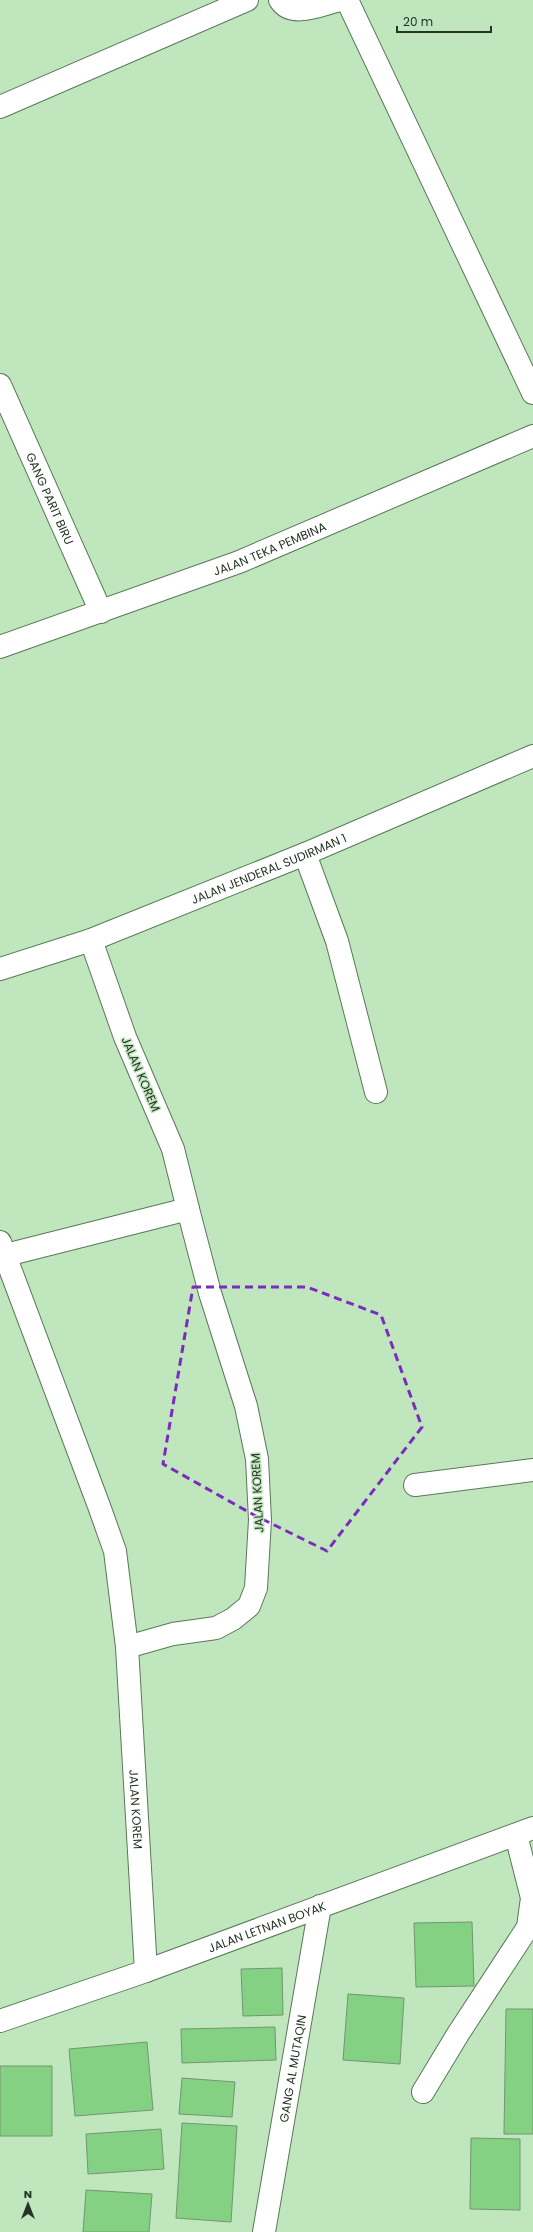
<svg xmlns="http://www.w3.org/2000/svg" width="533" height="2232" viewBox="0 0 533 2232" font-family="Poppins,sans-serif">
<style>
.building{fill:#85d183;stroke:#729671}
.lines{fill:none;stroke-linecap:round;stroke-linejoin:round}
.minor-casing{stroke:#587a56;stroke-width:24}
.minor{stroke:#fff;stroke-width:22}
.marked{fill:none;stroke:#7b2cbf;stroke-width:3;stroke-dasharray:8 5;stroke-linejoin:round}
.labels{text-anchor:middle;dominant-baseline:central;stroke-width:3;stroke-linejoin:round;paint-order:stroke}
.street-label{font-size:12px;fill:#253425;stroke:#c0e6be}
</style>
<rect width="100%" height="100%" fill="#c0e6be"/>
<path class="building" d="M472,1922L474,1986L416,1987L414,1923Z
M282,1968L283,2015L243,2016L241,1969Z
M348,1994L404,1998L400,2064L343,2060Z
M506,2009H533V2134H504Z
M275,2027L276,2060L182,2063L181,2029Z
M147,2042L153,2110L75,2116L69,2049Z
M0,2066H52V2136H0Z
M182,2078L235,2082L232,2117L179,2114Z
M182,2123L237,2126L231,2222L176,2218Z
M161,2129L164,2169L88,2174L86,2134Z
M471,2138L520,2139V2210L470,2209Z
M86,2190L152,2194L149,2232H83Z"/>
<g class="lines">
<g class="minor-casing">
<g id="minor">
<path d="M280,0C292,19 322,4 340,0"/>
<path d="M347,0L533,393"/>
<path d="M0,107L247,0"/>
<path id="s1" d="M0,385L101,612"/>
<path id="s2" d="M0,647L239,562L533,436"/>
<path d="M305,854L337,941L376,1092"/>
<path id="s3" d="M0,969L91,940L305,854L533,756"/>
<path id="s4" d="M0,1242L99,1506L115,1551L127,1647L146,1971"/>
<path d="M6,1255L188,1209L173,1149L125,1037L91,940"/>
<path d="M415,1485L533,1470"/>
<path d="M127,1647L173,1634L216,1628L233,1619L249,1606L256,1588L260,1520L257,1459L246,1406L210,1293L188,1209"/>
<path id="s5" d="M0,2021L146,1971L533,1828"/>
<path d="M423,2092L458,2034L528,1927L532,1898L516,1835"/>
<path id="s6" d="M264,2232L320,1906"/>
</g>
</g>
<use href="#minor" class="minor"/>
</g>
<path class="marked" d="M193,1287H307L381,1315L422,1427L327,1551L254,1515L163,1464Z"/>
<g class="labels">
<g class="street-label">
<text stroke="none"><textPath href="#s1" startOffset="124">GANG PARIT BIRU</textPath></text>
<text stroke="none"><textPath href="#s2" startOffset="287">JALAN TEKA PEMBINA</textPath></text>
<text stroke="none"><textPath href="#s3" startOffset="287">JALAN JENDERAL SUDIRMAN 1</textPath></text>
<text transform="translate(141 1074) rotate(67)">JALAN KOREM</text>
<text transform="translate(257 1493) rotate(-93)">JALAN KOREM</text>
<text stroke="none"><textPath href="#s4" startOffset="589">JALAN KOREM</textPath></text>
<text stroke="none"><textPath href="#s5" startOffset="283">JALAN LETNAN BOYAK</textPath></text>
<text stroke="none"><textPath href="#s6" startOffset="166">GANG AL MUTAQIN</textPath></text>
</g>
</g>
<g transform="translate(28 2204)" stroke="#c0e6be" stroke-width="3" paint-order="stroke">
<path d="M0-3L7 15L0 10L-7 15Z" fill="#253425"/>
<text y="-6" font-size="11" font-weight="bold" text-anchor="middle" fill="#253425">N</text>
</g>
<path d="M397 26v6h94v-6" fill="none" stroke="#253425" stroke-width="2"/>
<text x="403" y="26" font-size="12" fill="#253425" stroke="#c0e6be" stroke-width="3" paint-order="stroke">20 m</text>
</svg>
